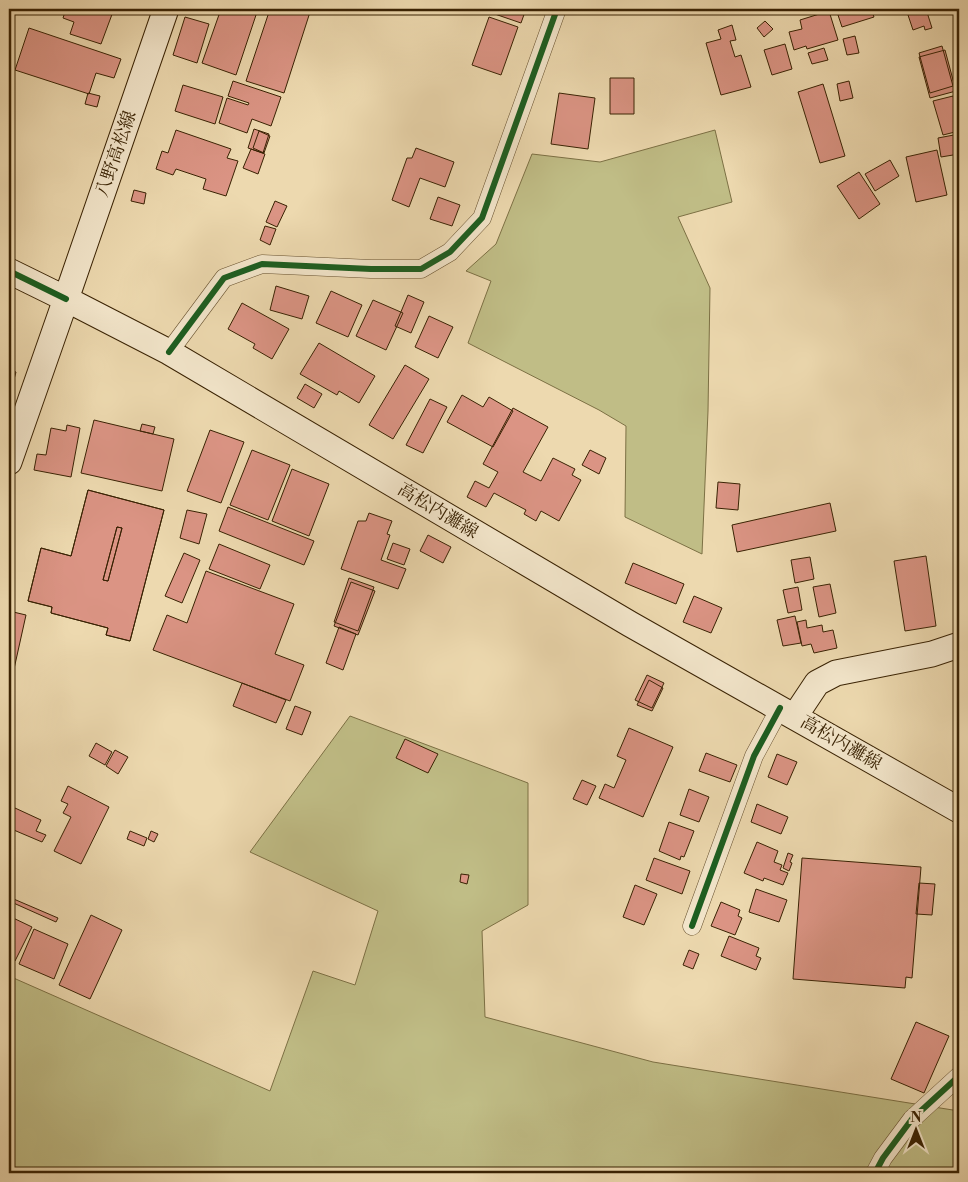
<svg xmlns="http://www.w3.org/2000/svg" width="968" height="1182" viewBox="0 0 968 1182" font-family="'Libre Bodoni','Noto Serif JP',serif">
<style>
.green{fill:#c0bd86;stroke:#7c7044}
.building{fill:#db9484;stroke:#392203}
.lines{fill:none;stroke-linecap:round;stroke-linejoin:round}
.street-casing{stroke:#66502e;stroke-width:19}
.secondary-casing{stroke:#392203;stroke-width:27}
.street{stroke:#f3e6cb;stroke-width:18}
.secondary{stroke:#f3e6cb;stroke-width:25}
.cycleway-casing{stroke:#f3e6cb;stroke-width:9}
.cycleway{stroke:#1b5e20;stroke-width:6}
.labels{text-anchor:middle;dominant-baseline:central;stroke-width:5;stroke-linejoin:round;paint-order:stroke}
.street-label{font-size:18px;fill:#392203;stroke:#f3e6cb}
</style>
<rect width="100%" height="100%" fill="#edd9af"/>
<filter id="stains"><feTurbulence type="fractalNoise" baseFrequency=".004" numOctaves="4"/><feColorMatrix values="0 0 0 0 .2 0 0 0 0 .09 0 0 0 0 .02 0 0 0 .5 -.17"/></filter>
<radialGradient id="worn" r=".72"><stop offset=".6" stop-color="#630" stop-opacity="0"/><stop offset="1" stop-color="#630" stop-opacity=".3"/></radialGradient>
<path class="green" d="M715,130L732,202L678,217L710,288L708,411L702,554L625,517L626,426L599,410L468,343L491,281L466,271L496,244L532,154L600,162Z
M350,716L528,783V905L482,931L485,1017L653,1062L959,1111V1173H9V976L270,1091L313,971L355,985L378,911L250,852Z"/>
<path class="building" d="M57,9H114L101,44L70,34L74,22L63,18L65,12Z
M221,9H258L236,75L202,63Z
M270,9H311L284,93L246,81Z
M487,9H526L521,23L486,11Z
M836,9H871L874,17L842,27Z
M917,9H926L932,28L925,30L924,26L913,30L907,12Z
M829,11L838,40L807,49L806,46L794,50L789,32L802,29L800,20Z
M185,17L209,24L197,63L173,55Z
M489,17L518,27L501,75L472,65Z
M765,21L773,29L764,37L757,28Z
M732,25L736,40L730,41L735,57L741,55L751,87L721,95L706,43L721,39L718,30Z
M29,28L121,59L114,78L96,73L89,94L15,70Z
M855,36L859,53L847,55L843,39Z
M785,44L792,69L772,75L764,50Z
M942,46L953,86L930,93L919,53Z
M824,48L828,60L812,64L808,53Z
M945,50L956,91L930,98L919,57Z
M610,78H634V114H610Z
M233,81L281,97L271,126L252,119L247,133L219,123L227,98L248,105L249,103L228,96Z
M849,81L853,98L840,101L837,84Z
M823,84L845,156L820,163L798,92Z
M183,85L223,97L215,124L175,111Z
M88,93L100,96L97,107L85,104Z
M559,93L595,98L588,149L551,144Z
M953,96L959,120V131L943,135L933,101Z
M254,129L269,134L263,153L248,148Z
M176,130L231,149L227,158L238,161L226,196L203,189L206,179L176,169L173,175L156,169L162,151L168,153Z
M259,131L270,136L264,153L253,148Z
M959,134V154L941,157L938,138Z
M416,148L454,162L445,187L420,178L409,207L392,200L407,158H412Z
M251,149L265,154L258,174L243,168Z
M937,150L947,195L916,202L906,157Z
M890,160L899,176L875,191L865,174Z
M859,172L880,204L859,219L837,186Z
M134,190L146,193L144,204L131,201Z
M438,197L460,205L452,226L430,219Z
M275,201L287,206L277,227L266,222Z
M265,226L276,229L270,245L260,240Z
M276,286L309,296L302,319L270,310Z
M331,291L362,305L348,337L316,323Z
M408,295L424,302L411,333L395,326Z
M373,300L403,313L386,350L356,336Z
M242,303L289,329L272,359L253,348L255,344L228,329Z
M429,316L453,327L438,358L415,347Z
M319,343L375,376L359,403L339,391L337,395L300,374Z
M405,365L429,379L393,439L369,425Z
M9,370L16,372L9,398Z
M305,384L322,394L314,408L297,398Z
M462,395L483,407L489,397L513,411L493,447L447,422Z
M430,399L447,407L423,453L406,445Z
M513,408L548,427L523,472L541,481L553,458L575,469L572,475L581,480L559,521L541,511L536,521L524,514L526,510L494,493L486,507L467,497L475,481L489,488L498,472L483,464Z
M94,420L174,439L162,491L81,473Z
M142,424L155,427L153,434L140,431Z
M67,425L80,428L71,477L34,470L37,454L46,455L51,428L66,431Z
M210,430L244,442L221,503L187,491Z
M252,450L290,465L268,520L230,505Z
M590,450L606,458L599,474L582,465Z
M292,469L329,484L309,536L272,521Z
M718,482L740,484L738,510L716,508Z
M88,490L164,510L130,641L106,635L108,628L51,613L52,607L28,601L41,548L71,556Z
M88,490L164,510L130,641L106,635L108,628L51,613L52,607L28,601L41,548L71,556Z
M830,503L836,531L737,552L732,525Z
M228,507L314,541L304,565L219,531Z
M187,510L207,514L199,544L180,538Z
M369,513L392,521L387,534L390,535L381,560L406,569L398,589L341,569L358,521H366Z
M117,527L122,528L108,581L103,580Z
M117,527L122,528L108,581L103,580Z
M428,535L451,547L443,563L420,551Z
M393,543L410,549L404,565L387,559Z
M219,544L270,565L260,589L209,569Z
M184,553L200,560L182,603L165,596Z
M926,556L936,626L905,631L894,561Z
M810,557L814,579L795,583L791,560Z
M633,563L684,584L676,604L625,583Z
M206,571L294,604L275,654L304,665L290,701L153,650L167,615L187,623Z
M349,578L374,587L358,631L334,622Z
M351,582L375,591L358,635L334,626Z
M830,584L836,613L819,617L813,587Z
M798,587L802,610L788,613L783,590Z
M694,596L722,608L711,633L683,622Z
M9,611L26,615L12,678L9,677Z
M795,616L801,643L783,646L777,620Z
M806,620L807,628L822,625L823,632L833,630L837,648L814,653L811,644L802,646L797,622Z
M339,627L356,634L343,670L326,663Z
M647,675L664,683L652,708L635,700Z
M649,680L663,688L652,711L637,705Z
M242,683L286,700L276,723L233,706Z
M295,706L311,712L302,735L286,729Z
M629,728L673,747L643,817L599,798L605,784L614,788L626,760L617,756Z
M405,739L438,754L428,773L396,758Z
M96,743L112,752L105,765L89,756Z
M115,750L128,757L118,774L106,766Z
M706,753L737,765L730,782L699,771Z
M777,754L797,762L787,785L768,777Z
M582,780L596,786L587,805L573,799Z
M68,786L109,807L81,864L54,851L71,817L63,813L68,804L61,801Z
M689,789L709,797L699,822L680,815Z
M757,804L788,817L781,834L751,822Z
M15,808L41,820L36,831L46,835L42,842L9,828V823Z
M669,822L694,831L684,857L681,856L680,860L659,851Z
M130,831L147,838L144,846L127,839Z
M151,831L158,834L154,842L148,839Z
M757,842L778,851L774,862L782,865L780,870L788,873L783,885L764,878L763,881L744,873Z
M788,853L793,855L790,862L792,863L789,871L783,868Z
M654,858L690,871L682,894L646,880Z
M802,858L921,867L912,978L906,977L905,988L793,979Z
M461,874L469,875L467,884L460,882Z
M919,883L935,884L932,915L916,914Z
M635,885L657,894L644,925L623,917Z
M756,889L787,900L779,922L749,912Z
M9,897L58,918L56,922L9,901Z
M721,902L740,910L738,916L742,918L735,935L711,926Z
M91,915L122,930L90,999L59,985Z
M9,916L32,927L15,961L9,958Z
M34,929L68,944L54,979L19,964Z
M729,936L759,948L756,956L761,958L756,970L721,956Z
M689,950L699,954L693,969L683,965Z
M916,1022L949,1036L924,1093L891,1079Z"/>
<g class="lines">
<g class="street-casing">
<path id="street" d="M169,352L224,278L262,264L371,269H421L450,252L482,218L557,9
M692,926L754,756L780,708
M875,1173L883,1158L912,1119L959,1076"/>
</g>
<g class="secondary-casing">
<path id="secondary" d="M9,271L66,299L166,9
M9,462L66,299L169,352L630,624L959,810
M795,716L817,683L836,673L932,654L959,645"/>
</g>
<use href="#street" class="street"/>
<use href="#secondary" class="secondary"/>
<g class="cycleway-casing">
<path id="cycleway" d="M9,271L66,299
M169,352L224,278L262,264L371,269H421L450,252L482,218L557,9
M692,926L754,756L780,708
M875,1173L883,1158L912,1119L959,1076"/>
</g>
<use href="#cycleway" class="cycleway"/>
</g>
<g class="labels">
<g class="street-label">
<text transform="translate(116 154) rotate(-71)">八野高松線</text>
<text transform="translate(438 511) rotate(31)">高松内灘線</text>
<text transform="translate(841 743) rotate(30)">高松内灘線</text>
</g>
</g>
<rect width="968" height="1182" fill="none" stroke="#edd9af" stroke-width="30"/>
<rect x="10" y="10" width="948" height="1162" fill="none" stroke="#392203" stroke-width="2.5"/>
<rect x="15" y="15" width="938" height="1152" fill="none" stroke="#392203"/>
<g transform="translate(916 1130)" stroke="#f3e6cb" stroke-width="4" paint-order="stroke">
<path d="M0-4L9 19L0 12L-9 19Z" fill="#392203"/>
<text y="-8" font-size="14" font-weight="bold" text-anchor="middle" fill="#392203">N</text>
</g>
<rect width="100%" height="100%" filter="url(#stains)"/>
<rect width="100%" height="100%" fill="url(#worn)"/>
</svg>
